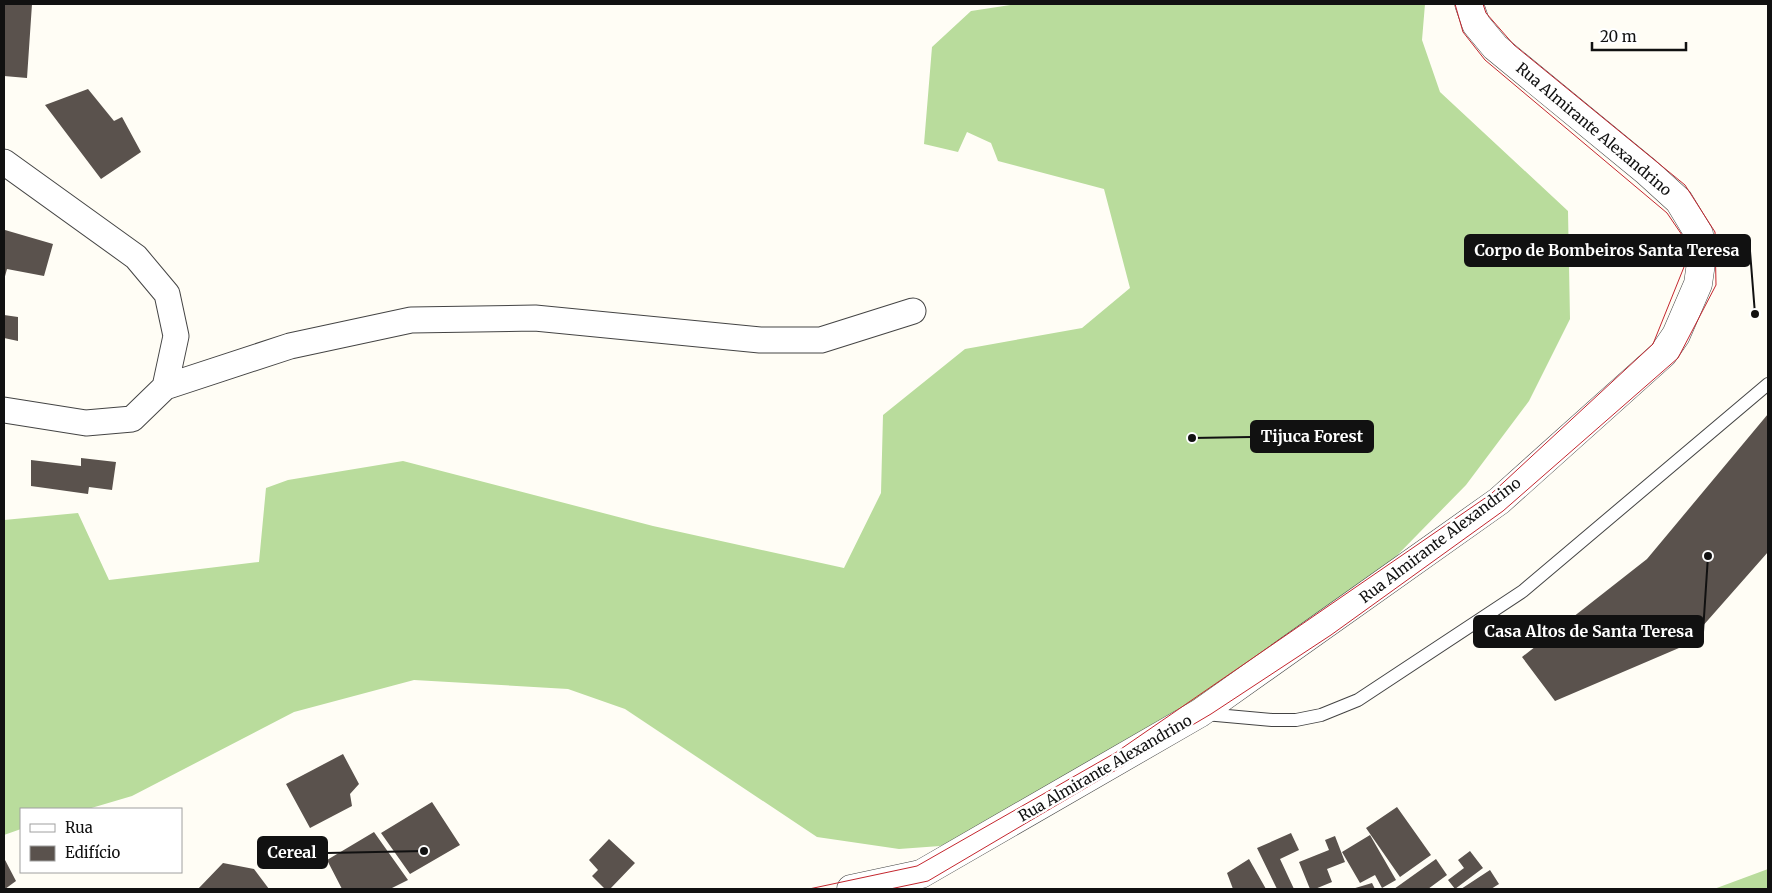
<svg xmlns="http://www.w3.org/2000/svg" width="1772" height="893" viewBox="0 0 1772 893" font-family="Merriweather,serif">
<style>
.forest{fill:#b9dc9c}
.building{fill:#5a524d}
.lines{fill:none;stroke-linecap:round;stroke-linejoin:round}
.service-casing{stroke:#444;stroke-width:14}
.minor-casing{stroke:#444;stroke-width:27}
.tertiary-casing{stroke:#444;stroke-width:29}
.service{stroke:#fff;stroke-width:12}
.minor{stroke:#fff;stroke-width:25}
.tertiary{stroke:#fff;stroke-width:28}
.tram{stroke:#c4262e;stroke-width:1}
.labels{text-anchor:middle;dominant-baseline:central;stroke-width:5;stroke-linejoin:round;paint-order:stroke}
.street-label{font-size:15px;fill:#111;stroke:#fff}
.leader{fill:none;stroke:#111;stroke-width:2}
.callout-dot{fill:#111;stroke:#fff;stroke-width:2}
.callout{fill:#111;stroke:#111;stroke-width:2}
.callout-label{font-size:16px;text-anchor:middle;font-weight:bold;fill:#fff}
</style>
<rect width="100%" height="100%" fill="#fffdf5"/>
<path class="forest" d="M1017,4H1425L1422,40L1440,92L1568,211L1570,319L1529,401L1466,485L1371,582L1029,812L940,846L899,849L817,837L625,709L568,689L414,680L294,712L132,796L88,809H21V829L4,835V520L78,513L109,580L259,562L266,488L288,480L403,461L653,526L844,568L881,493L883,415L965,349L1082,328L1130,288L1104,189L998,161L991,143L967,132L958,152L924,144L932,47L971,11Z
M1768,869V889H1714Z"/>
<path class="building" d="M4,4H32L27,78L4,76Z
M88,89L114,121L122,117L141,152L101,179L45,105Z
M5,230L53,244L44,276L7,269L4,280Z
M4,315L18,317V341L4,338Z
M1768,414V552L1686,645L1555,701L1522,657L1647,559Z
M81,458L116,462L112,490L89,487L88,494L31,486V460L81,466Z
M343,754L359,784L350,794L352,806L310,828L286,784Z
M432,802L460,845L410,874L381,833Z
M1397,807L1431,855L1400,877L1366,828Z
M374,832L408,880L390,889H342L327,860Z
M1291,833L1299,850L1280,859L1294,889H1277L1257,848Z
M1370,835L1396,880L1382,888L1375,875L1360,883L1342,852Z
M1335,836L1345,862L1327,869L1332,882L1315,889H1310L1299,862L1329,850L1325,840Z
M609,839L635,863L610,889H605L592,876L598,870L589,860Z
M1470,851L1483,868L1455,889L1448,880L1464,868L1458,860Z
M4,858L16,881L5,889H4Z
M1249,859L1266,889H1233L1227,873Z
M1436,859L1447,875L1428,889H1394Z
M223,863L254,869L269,889H198Z
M1490,870L1499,884L1491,889H1461Z
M1372,883L1375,889H1352Z"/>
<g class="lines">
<g class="service-casing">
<path id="service" d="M1205,714L1272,720H1296L1321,715L1358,700L1523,591L1768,384"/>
</g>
<g class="minor-casing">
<path id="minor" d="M4,162L136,257L167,294L176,336L165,387L132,419L86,423L4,410
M165,387L290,346L411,320L535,318L760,340H821L913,311"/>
</g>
<g class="tertiary-casing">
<path id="tertiary" d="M851,889L921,874L1200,713L1499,501L1663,354L1676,335L1698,284L1701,263L1699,234L1679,201L1646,171L1495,47L1476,24L1469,4"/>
</g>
<use href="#service" class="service"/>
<use href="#minor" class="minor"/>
<use href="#tertiary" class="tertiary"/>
<path class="tram" d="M809,889L917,866L1115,753L1491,494L1653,344L1684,267L1682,235L1667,213L1485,60L1463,32L1455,4
M890,889L928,881L1211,714L1331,635L1503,511L1678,358L1716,285L1715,232L1685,185L1514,45L1486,13L1483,4"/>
</g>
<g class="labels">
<g class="street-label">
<text transform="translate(1594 129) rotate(40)">Rua Almirante Alexandrino</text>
<text transform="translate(1440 540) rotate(-37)">Rua Almirante Alexandrino</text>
<text transform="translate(1105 768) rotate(-30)">Rua Almirante Alexandrino</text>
</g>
</g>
<path class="leader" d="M1755 314L1750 251M1192 438L1251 437M1708 556L1703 632M424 851L327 853"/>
<g class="callout-dot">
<circle cx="1755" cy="314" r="5"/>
<circle cx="1192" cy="438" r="5"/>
<circle cx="1708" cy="556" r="5"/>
<circle cx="424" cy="851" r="5"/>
</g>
<g class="callout">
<rect x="1465" y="235" width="285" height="31" rx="5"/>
<rect x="1251" y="421" width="122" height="31" rx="5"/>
<rect x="1474" y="616" width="229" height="31" rx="5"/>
<rect x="258" y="837" width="69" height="31" rx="5"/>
</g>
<g class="callout-label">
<text x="1607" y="256">Corpo de Bombeiros Santa Teresa</text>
<text x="1312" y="442">Tijuca Forest</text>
<text x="1589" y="637">Casa Altos de Santa Teresa</text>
<text x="292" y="858">Cereal</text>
</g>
<rect width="1772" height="893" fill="none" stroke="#111111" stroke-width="10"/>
<rect x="20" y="808" width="162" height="65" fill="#ffffff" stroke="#a0a0a0"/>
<rect x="30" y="824" width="25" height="8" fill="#ffffff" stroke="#a0a0a0"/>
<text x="65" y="833" font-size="15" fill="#111111">Rua</text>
<rect x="30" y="846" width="25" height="15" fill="#5a524d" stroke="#a0a0a0"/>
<text x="65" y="858" font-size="15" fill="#111111">Edifício</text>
<path d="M1592 42v8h94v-8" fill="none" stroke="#111111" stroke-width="2.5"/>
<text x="1600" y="42" font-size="15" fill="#111111" stroke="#ffffff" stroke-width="4" paint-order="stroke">20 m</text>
</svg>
